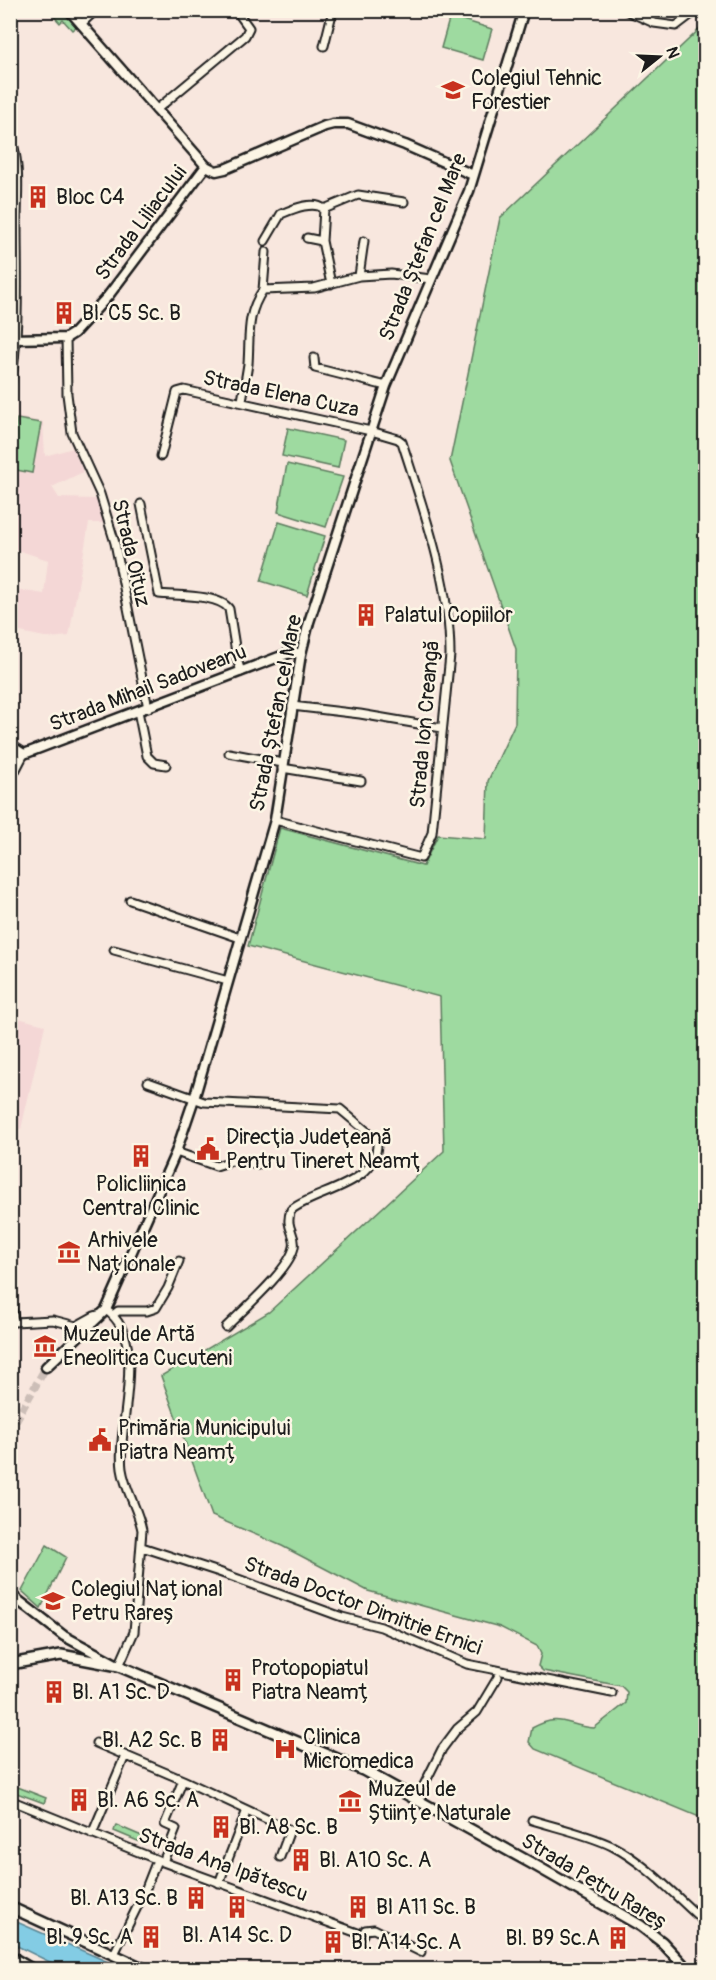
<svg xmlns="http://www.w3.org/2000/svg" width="716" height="1980" viewBox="0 0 716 1980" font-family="Pangolin,sans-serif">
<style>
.built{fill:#f4d7d6}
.green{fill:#9edaa0;stroke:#5d7b5e;stroke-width:1.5}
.water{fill:#83cce4;stroke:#5a8694;stroke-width:1.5}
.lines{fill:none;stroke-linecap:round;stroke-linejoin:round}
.tertiary-tunnel{stroke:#ccbeb7;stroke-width:8;stroke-dasharray:8 4;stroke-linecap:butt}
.minor-casing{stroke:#1c1c1c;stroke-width:11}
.tertiary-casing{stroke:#1c1c1c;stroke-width:13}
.secondary-casing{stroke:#1c1c1c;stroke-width:14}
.primary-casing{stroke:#1c1c1c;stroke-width:15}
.minor{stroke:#fcf5e5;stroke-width:7}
.tertiary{stroke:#fcf5e5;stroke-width:8}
.secondary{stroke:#fcf5e5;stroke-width:9}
.primary{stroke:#fcf5e5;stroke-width:10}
.labels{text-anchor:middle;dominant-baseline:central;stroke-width:5;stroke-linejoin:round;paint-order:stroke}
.poi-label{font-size:21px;fill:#1c1c1c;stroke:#fcf5e5;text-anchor:start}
.street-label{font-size:21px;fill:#1c1c1c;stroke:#fcf5e5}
</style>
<rect width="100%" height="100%" fill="#f8e7de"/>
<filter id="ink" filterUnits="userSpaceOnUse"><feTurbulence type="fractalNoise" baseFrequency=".0167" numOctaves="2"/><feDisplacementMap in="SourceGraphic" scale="12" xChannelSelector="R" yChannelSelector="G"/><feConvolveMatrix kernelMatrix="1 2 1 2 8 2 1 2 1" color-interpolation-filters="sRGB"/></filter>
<g filter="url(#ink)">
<path class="built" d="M17,417L43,422L45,456L73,448L83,472L52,487L59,498L97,499L103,523H89L69,636L49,638L11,630L20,590L44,594L48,560L11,548V453Z
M10,1016L45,1025L21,1129L11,1127L18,1104L11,1102Z"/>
<path class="green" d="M49,11H64L77,26L72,30L63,20L60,23Z
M450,16L492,29L483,60L441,48Z
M705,24V1823L702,1818L535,1749L529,1742L532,1728C561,1712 566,1726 594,1728L626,1703L627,1692L621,1686L543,1671L538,1666L541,1654L537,1646L500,1627L368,1591L282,1546L212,1516L161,1376L269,1312L444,1151L440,997L248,946L280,828L423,866L438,835L486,839L488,781L515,723L516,649L450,461L500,218Z
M17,419L41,423L32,473L11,469V456Z
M288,428L344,440L338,468L282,456Z
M287,464L343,477L326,527L278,512Z
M279,522L325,536L307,595L261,581Z
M47,1545L66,1557L41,1608L22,1591Z
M10,1784L46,1798L44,1803L11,1791Z
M116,1825L144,1837L147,1839L145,1844L114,1831Z"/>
<path class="water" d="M10,1919L124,1969H64L11,1943Z"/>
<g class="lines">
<path class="tertiary-tunnel" d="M10,1431L46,1367"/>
<g class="minor-casing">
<path id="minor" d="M625,10L654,23L676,26L697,10
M81,24L96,10
M324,46L333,10
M156,110L245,36L249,28L236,10
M10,135C21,162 17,193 17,222C17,277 20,334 10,388
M324,209L322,241L331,284
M307,238L322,241
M265,241L281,214C293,209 314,200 324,209L358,195L404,202
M359,276L364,241
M263,290L266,252
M66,338L67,394L72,433L100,494L115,543L148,708
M314,358L315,368L386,386
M242,401C244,389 246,376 248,364C250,335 246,315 263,290L314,288L359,276L391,274L431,279
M161,456L177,392L184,390L371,431L398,439L402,442C424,511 450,582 450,655L432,833L421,858L275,820
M141,504L159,594C177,596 219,594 229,609L237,659L241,672
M292,706L360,714L442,728
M138,711L147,756L154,763L166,765
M229,753L283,763
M282,768L361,781
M10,781L24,754
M130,900L240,938
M114,950L228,981
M148,1082L204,1102L340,1109L377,1140C380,1186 317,1189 291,1210C284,1228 297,1234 294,1247C290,1269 243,1310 226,1327
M176,1152L216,1166L235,1160L257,1165
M10,1291L14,1322L53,1320L76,1326L94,1316L101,1314
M106,1310C150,1340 116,1425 122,1469C125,1490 138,1509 142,1530L134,1632L119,1666
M113,1315L118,1311H147L156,1308L168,1288L179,1261
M142,1547L219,1572L342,1617L381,1627L467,1664L612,1693
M96,1743L183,1780L165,1824L176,1829L163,1862
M183,1780L290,1830L280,1857
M417,1799L442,1749L457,1729L477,1712L498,1677
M10,1800L163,1862L363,1935L365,1930L374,1929L421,1952
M532,1820C558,1828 587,1834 612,1846C647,1864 676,1897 706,1923
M92,1834L125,1756
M219,1883L247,1810
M114,1954L144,1893L157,1860"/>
</g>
<g class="tertiary-casing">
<path id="tertiary" d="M69,10L206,166L216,171L225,169L325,126L333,124H348L405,145L473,175
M10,339L66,338L74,333L108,296L206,166
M10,745L24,754L292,652L301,654
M46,1367L106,1310L176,1152L194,1099L275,820L301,654L309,622L386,386L469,191L524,10
M10,1594L64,1636L116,1664"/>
</g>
<g class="secondary-casing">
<path id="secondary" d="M10,1664L61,1655L119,1666L363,1770L531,1863L641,1926L662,1942L688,1970
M10,1907L147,1970"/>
</g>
<g class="primary-casing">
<path id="primary" d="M10,1957L32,1970"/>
</g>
<use href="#minor" class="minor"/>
<use href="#tertiary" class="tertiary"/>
<use href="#secondary" class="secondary"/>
<use href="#primary" class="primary"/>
</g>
</g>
<defs>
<g id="school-bare" transform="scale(1.8)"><path d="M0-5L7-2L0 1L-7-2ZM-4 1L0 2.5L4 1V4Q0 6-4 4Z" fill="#c8321e" stroke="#fcf5e5" stroke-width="2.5" paint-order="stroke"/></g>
<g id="building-bare" transform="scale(1.8)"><path d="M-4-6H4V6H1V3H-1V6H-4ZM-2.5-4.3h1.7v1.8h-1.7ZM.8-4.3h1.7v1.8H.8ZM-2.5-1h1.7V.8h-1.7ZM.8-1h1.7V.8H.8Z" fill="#c8321e" stroke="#fcf5e5" stroke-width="2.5" paint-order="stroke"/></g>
<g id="civic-bare" transform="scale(1.8)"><path d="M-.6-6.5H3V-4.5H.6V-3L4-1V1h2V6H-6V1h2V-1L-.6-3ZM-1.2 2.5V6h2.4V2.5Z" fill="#c8321e" stroke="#fcf5e5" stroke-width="2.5" paint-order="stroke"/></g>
<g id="museum-bare" transform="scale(1.8)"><path d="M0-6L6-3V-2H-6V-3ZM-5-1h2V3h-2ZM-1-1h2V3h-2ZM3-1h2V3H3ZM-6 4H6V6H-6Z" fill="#c8321e" stroke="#fcf5e5" stroke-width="2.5" paint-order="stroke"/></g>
<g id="university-bare" transform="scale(1.8)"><path d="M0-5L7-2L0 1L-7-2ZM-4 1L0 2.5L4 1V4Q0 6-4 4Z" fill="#c8321e" stroke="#fcf5e5" stroke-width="2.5" paint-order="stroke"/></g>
<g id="hospital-bare" transform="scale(1.8)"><path d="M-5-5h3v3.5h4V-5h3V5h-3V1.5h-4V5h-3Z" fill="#c8321e" stroke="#fcf5e5" stroke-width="2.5" paint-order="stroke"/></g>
</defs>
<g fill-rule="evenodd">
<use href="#school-bare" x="453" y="90"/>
<use href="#building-bare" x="38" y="197"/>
<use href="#building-bare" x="64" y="313"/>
<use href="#building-bare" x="366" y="615"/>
<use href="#civic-bare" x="208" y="1149"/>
<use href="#building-bare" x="141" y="1156"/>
<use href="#museum-bare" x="69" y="1252"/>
<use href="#museum-bare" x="45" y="1346"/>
<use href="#civic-bare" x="100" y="1440"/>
<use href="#university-bare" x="53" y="1601"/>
<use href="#building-bare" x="233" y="1680"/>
<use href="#building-bare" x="54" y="1692"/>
<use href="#building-bare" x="220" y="1740"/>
<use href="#hospital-bare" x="285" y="1749"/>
<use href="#building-bare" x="79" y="1800"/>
<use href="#museum-bare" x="350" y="1801"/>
<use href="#building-bare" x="221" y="1827"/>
<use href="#building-bare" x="301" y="1860"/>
<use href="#building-bare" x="196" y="1898"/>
<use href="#building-bare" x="237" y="1907"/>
<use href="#building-bare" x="358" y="1907"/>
<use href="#building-bare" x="151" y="1937"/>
<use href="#building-bare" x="618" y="1938"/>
<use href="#building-bare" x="333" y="1942"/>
</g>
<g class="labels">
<g class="poi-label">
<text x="471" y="78">Colegiul Tehnic<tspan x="471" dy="24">Forestier</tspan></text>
<text x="56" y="197">Bloc C4</text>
<text x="82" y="313">Bl. C5 Sc. B</text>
<text x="384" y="615">Palatul Copiilor</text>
<text x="226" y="1137">Direcţia Judeţeană<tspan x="226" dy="24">Pentru Tineret Neamţ</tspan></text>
<text x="141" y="1184" text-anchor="middle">Policliinica<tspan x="141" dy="24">Central Clinic</tspan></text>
<text x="87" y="1240">Arhivele<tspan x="87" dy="24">Naționale</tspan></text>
<text x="63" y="1334">Muzeul de Artă<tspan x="63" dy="24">Eneolitica Cucuteni</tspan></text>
<text x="118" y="1428">Primăria Municipului<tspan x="118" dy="24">Piatra Neamț</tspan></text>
<text x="71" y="1589">Colegiul Național<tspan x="71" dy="24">Petru Rareș</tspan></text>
<text x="251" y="1668">Protopopiatul<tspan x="251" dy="24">Piatra Neamț</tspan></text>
<text x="72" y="1692">Bl. A1 Sc. D</text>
<text x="303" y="1737">Clinica<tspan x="303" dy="24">Micromedica</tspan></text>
<text x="202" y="1740" text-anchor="end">Bl. A2 Sc. B</text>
<text x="368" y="1789">Muzeul de<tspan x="368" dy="24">Științe Naturale</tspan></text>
<text x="97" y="1800">Bl. A6 Sc. A</text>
<text x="239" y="1827">Bl. A8 Sc. B</text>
<text x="319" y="1860">Bl. A10 Sc. A</text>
<text x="178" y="1898" text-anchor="end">Bl. A13 Sc. B</text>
<text x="376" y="1907">Bl A11 Sc. B</text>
<text x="237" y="1935" text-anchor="middle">Bl. A14 Sc. D</text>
<text x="133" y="1937" text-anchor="end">Bl. 9 Sc. A</text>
<text x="600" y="1938" text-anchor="end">Bl. B9 Sc.A</text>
<text x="351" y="1942">Bl. A14 Sc. A</text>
</g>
<g class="street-label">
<text transform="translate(141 223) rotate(-53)">Strada Liliacului</text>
<text transform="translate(423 247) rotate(-68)">Strada Ștefan cel Mare</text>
<text transform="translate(281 394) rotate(12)">Strada Elena Cuza</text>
<text transform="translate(131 553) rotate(77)">Strada Oituz</text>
<text transform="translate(148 688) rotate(-21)">Strada Mihail Sadoveanu</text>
<text transform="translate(276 713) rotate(-79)">Strada Ștefan cel Mare</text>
<text transform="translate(425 724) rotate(-85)">Strada Ion Creangă</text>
<text transform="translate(363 1606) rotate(20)">Strada Doctor Dimitrie Ernici</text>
<text transform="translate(223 1865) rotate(20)">Strada Ana Ipătescu</text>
<text transform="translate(595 1882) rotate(31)">Strada Petru Rareș</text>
</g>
</g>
<rect width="716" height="1980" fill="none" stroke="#fcf5e5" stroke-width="36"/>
<rect x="18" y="18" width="680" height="1944" fill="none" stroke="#1c1c1c" stroke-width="2" filter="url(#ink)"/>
<g transform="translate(659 57) rotate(72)" stroke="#fcf5e5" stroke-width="4.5" paint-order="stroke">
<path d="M0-4.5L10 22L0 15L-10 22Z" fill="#1c1c1c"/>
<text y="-9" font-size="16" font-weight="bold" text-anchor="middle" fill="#1c1c1c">N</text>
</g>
</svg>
